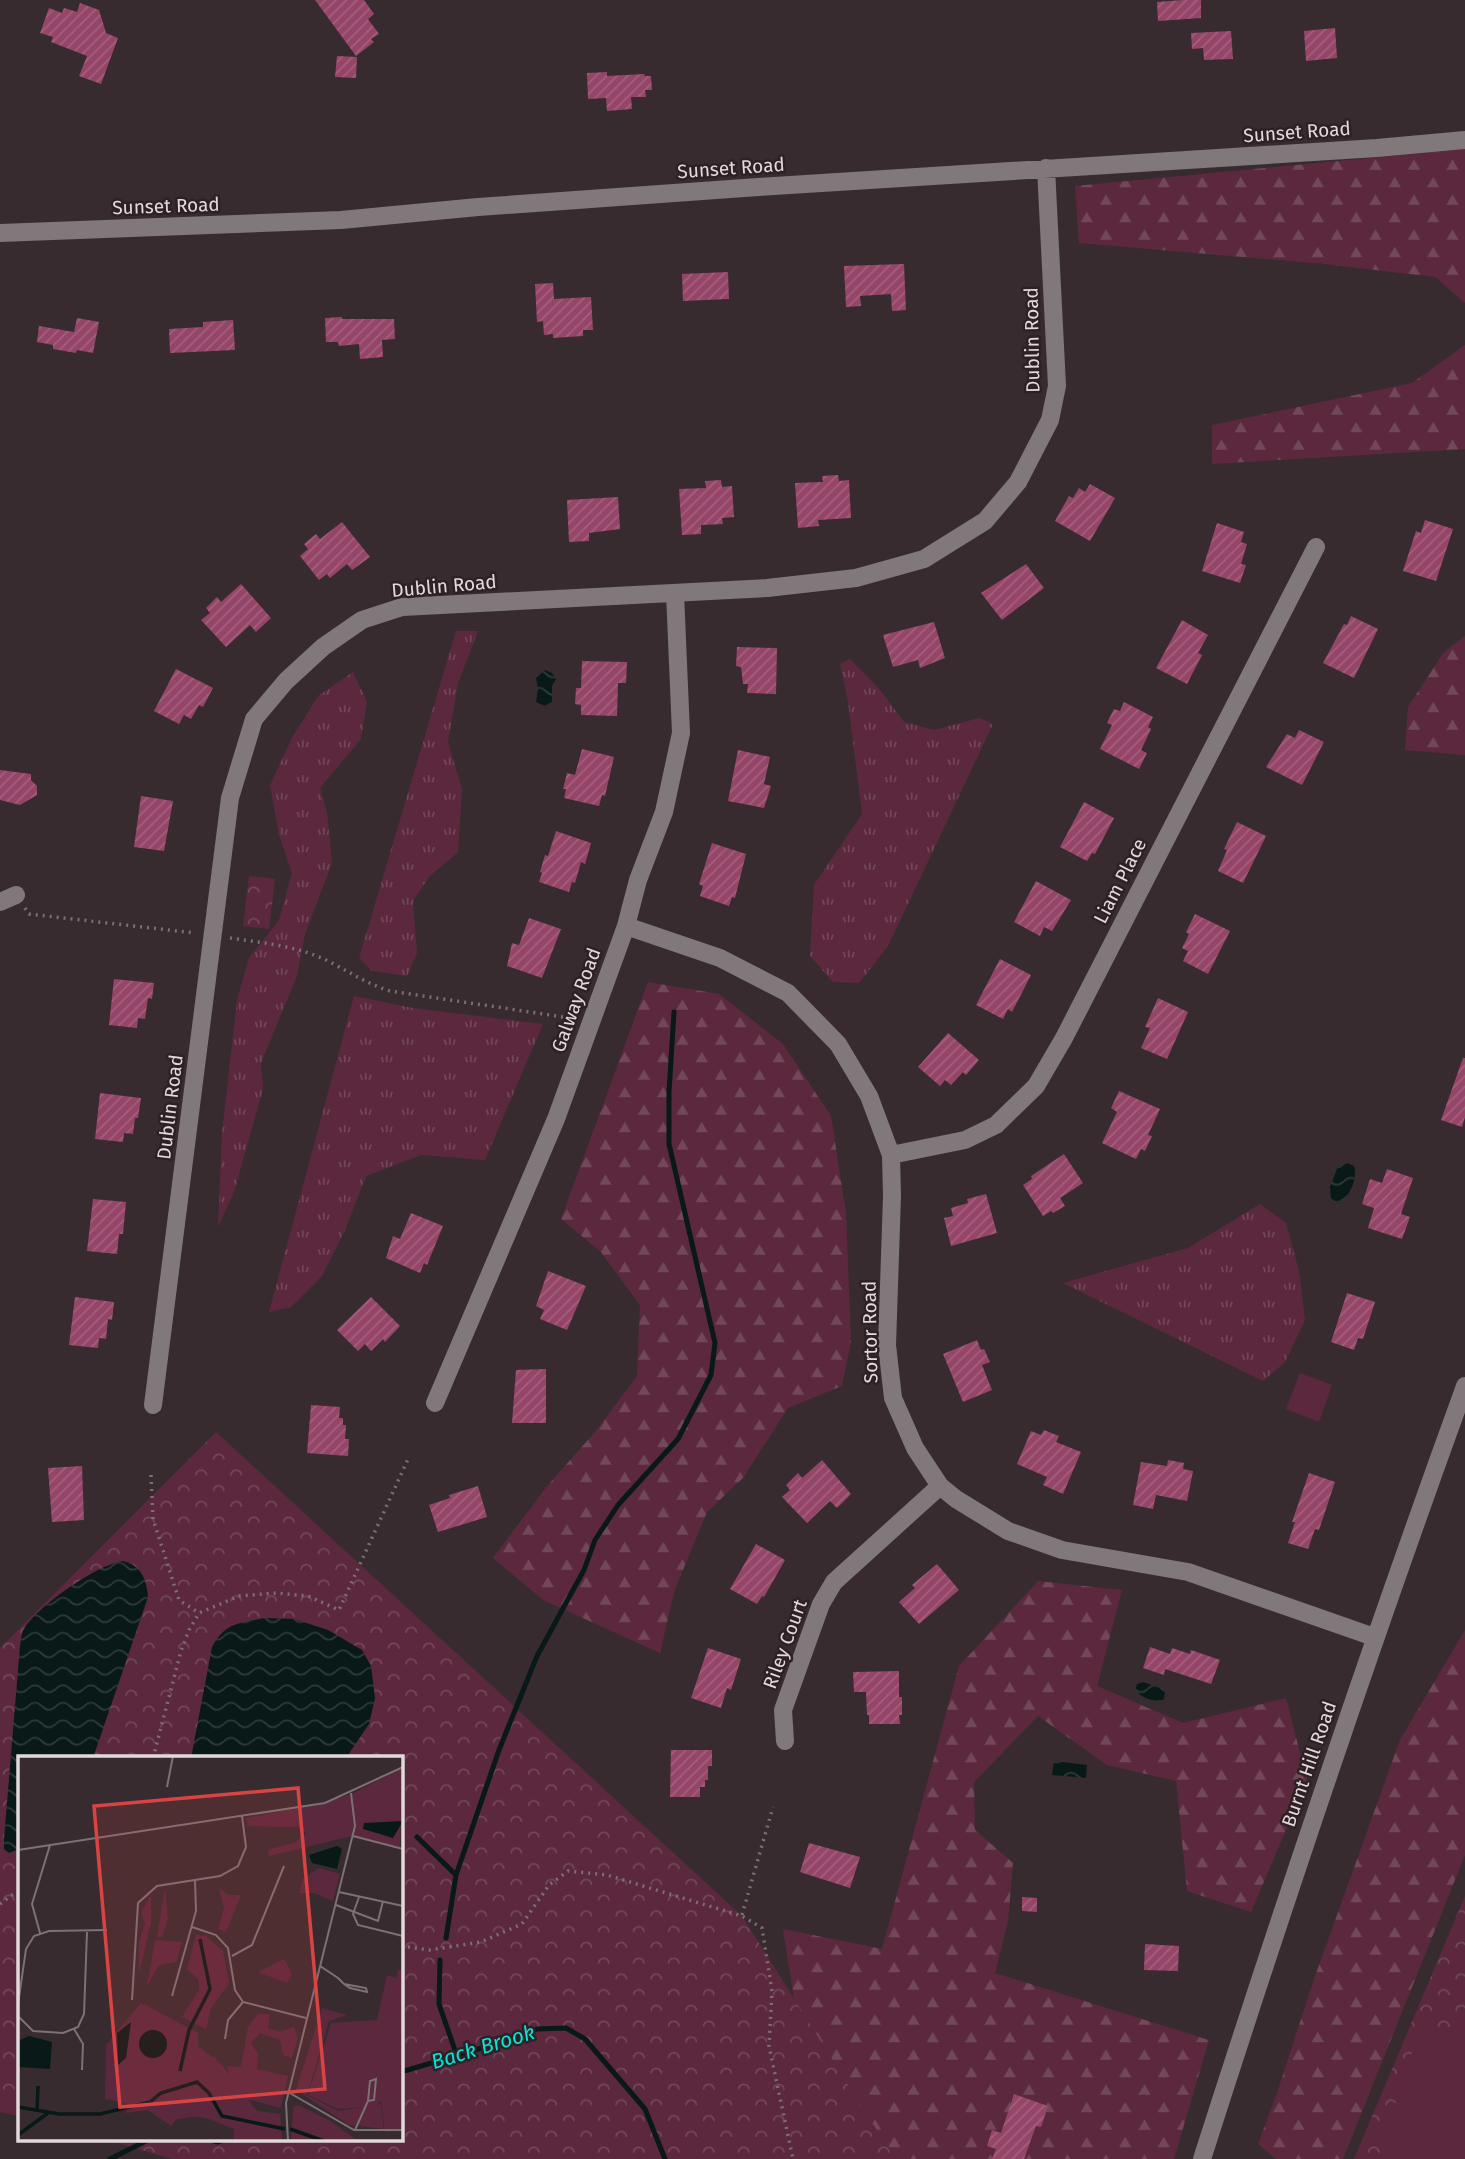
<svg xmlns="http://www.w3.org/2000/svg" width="1465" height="2159" viewBox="0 0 1465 2159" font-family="'Fira Sans',sans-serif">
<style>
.grass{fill:url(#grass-tufts)}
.forest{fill:url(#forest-firs)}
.park{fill:url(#park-crowns)}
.garden{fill:#5b283e}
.water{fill:url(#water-waves)}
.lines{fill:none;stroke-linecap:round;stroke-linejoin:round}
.stream{stroke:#091918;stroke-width:5}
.building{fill:url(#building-hatch)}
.path{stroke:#7b6f74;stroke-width:3.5;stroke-dasharray:2 5;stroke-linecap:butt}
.minor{stroke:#80787b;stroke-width:18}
.labels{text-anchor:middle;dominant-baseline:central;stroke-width:5;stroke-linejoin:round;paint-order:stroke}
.street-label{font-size:19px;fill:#e2d9dc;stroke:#2e2126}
.water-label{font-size:21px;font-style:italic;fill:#08e5d7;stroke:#2e2126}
.inset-river{fill:none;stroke:#091918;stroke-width:3.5}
.inset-road{fill:none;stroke:#7c7175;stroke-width:2}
.view{fill:#d84343;fill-opacity:0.15;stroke:#d84343;stroke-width:3.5}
.inset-edge{fill:none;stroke:#e2d9dc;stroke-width:3.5}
</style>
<defs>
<pattern id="grass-tufts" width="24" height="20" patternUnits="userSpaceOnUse" patternTransform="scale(1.75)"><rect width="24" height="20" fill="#5b283e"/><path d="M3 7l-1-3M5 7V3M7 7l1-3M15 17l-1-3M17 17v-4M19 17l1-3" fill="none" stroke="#724759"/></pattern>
<pattern id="forest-firs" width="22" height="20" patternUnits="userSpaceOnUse" patternTransform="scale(1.75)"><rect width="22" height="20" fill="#5b283e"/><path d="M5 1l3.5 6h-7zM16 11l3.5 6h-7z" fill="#724759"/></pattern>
<pattern id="park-crowns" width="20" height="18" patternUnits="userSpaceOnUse" patternTransform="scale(1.75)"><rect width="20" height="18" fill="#5b283e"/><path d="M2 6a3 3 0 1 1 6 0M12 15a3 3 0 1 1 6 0" fill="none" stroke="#724759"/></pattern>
<pattern id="water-waves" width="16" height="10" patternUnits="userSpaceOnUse" patternTransform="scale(1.75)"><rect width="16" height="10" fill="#091918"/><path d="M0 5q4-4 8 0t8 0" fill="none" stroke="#2d3a39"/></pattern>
<pattern id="building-hatch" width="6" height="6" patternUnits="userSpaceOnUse" patternTransform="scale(1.75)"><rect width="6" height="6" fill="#954568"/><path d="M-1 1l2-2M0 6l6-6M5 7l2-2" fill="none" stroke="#a45f7d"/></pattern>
</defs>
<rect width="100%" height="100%" fill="#382b30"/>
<path class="grass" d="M456,631H478L458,683L448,742L462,789L458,852L429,877L413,901L417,953L407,976L372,971L359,958Z
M850,659L880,690L904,722L934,730L979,718L993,724L888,946L859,983L833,982L810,956L814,885L862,814L848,702L840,664Z
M353,672L367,702L361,739L320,788L327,812L332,863L305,934L297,976L261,1063L263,1089L234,1192L218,1227L222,1133L237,1000L249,958L279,920L292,873L279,835L270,785L292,738L318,696Z
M354,996L413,1008L543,1024L485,1160L421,1155L366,1176L345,1230L322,1276L291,1307L269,1312Z
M1260,1204L1286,1223L1299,1271L1305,1320L1285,1362L1263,1381L1063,1283L1188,1248Z"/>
<path class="forest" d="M1465,149V303L1435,277L1324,264L1079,243L1075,186Z
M1465,345V449L1212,464V425L1412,383Z
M1465,636V755L1405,750L1408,707L1444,652Z
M648,982L719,994L783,1044L831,1116L846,1213L851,1342L842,1386L788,1408L743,1478L707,1512L674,1592L660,1653L543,1600L493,1558L548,1485L595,1432L637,1376L640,1305L600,1251L561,1219Z
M1038,1581L1122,1590L1097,1686L1183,1723L1286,1698L1307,1780L1251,1912L1187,1891L1176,1781L1107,1765L1038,1716L974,1782L975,1830L1013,1863L1008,1921L995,1973L1209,2040L1174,2159H838L818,2151L783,1929L882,1949L959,1666Z
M1465,1630V1855L1343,2159H1276L1258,2144L1277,2093L1314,1979L1400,1740Z"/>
<path class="park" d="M249,876L275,879L269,929L243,926Z
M216,1432L742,1916L895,2159H172L108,2140H401V1758H19V2116L0,2112V1648Z
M1465,1896V2159H1354Z"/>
<path class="garden" d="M1300,1373L1332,1385L1319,1422L1286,1409Z
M1422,2023L1465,2037V2159H1407L1380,2150Z"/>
<path class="water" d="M545,670L552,673L556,679L552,686V702L544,706L536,702L538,688L536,678Z
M1347,1163L1354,1166C1358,1179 1350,1195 1340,1203L1331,1200L1330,1187L1338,1166Z
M123,1561C141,1565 147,1580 148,1597L93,1758H19V1849L9,1853L4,1849V1839L20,1646C21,1641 21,1634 24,1629C38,1606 96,1565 123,1561Z
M265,1618L294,1619L328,1630L362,1650L371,1666L375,1698L369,1724L346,1758H191L212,1647C225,1622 240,1623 265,1618Z
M1143,1682L1163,1689L1165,1693L1164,1699C1155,1703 1141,1698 1135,1690L1137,1684Z
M1054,1761L1087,1765L1086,1778L1052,1775Z"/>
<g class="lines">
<path class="stream" d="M417,1837L456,1875
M446,1938L456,1875L499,1750L537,1656L584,1570L595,1540L618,1505L678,1439L711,1375L715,1343L669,1144V1092L674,1012
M440,1960L439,2004L457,2056
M401,2072L502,2042L537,2029L566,2028L585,2039L645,2109L665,2159
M210,2140L218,2142L224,2140
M110,2159L148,2140"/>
</g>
<path class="building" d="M315,0H364L374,14L368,19L379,34L371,39L374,42L356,56Z
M1183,0H1201V18L1158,21L1157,2Z
M80,3L99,10L106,33L118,38L101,84L79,76L87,56L51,42L53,37L40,33L49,8L62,13L64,8L77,12Z
M1335,28L1337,58L1306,61L1304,31Z
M1231,31L1233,59L1204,60L1203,48L1192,49L1191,33Z
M337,56L357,57L356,78L335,77Z
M607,72V76L644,74L645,76H651L652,90H645L646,97H631L632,109L607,111L606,98L588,99L587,73Z
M904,264L906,310L892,311L891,294L860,296L861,306L846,307L844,266Z
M728,272L729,299L683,301L682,274Z
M553,283L554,299L591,297L593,330H583V336L553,338V334L544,335L543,321L537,322L535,284Z
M342,317V319H394L395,339L382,340L383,357L360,359L359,344L339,346L338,342H326L325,318Z
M77,318L99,322L93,353L77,350L76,353L53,349V345L37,342L39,326L74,332Z
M233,320L235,350L170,353L169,329L203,327V322Z
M838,475L839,481L849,480L851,518L818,520L819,526L798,528L795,483L823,482L822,476Z
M721,480L722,487L732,486L734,517L722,518L723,524L701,525V534L682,535L679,489L706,488L705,481Z
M1090,484L1115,498L1090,541L1055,521L1069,496L1073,498L1079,488L1085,492Z
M618,497L620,529L589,533V541L569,542L567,500Z
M1425,520L1453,529L1436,581L1403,571L1416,531L1421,533Z
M342,522L370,557L352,570L347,564L330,578L327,574L319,580L300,556L308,549L304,544L316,534L320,539Z
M1217,523L1244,532L1241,542L1247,544L1241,564L1246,565L1240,583L1202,571Z
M1026,564L1044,588L1002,620L981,593Z
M241,584L271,618L256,632L250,625L226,647L201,620L210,613L206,608L217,597L221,602Z
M1351,616L1378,629L1354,678L1323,663L1344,624L1347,625Z
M1182,620L1208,635L1198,653L1202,655L1187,684L1156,668Z
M934,622L945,658L920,668L918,660L893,667L883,635Z
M737,647L777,648L776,694L747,693L748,684H743L741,667L736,666Z
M582,661L627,662L626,683H618L617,716L581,715V705L575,704L576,688H581Z
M176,669L213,688L203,707L199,705L191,719L184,715L179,724L154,711Z
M1124,702L1153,717L1148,727L1151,729L1141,750L1147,753L1139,769L1100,749L1112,725L1107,723L1114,709L1120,711Z
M1299,730L1324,742L1302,785L1266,767L1287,734L1295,738Z
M582,749L614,757L605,796L602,795L599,806L564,798L566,789H563L567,773L575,775Z
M738,750L770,757L764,784L771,786L764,808L728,801Z
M0,770L31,774V780L37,786V795L20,805L0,800Z
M141,796L173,801L164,851L134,847Z
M1084,802L1114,818L1095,854L1092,853L1087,861L1060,847Z
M1237,822L1266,836L1243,883L1218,871L1227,850L1224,849Z
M556,831L591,843L585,864L581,862L575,883L572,882L569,892L539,882L542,873L540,872L545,855L548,856Z
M712,843L746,854L735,898L732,897L729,906L700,896L703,886L699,884Z
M1036,881L1071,900L1052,931L1044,927L1040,936L1014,922Z
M1195,914L1230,931L1208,974L1183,961L1188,951L1182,948L1189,934L1186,932Z
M529,918L561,929L542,978L507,966L512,943L519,945Z
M1000,959L1031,975L1012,1012L1008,1009L1003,1019L976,1005Z
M114,979L154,983L152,999L148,998L145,1019L138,1018L137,1028L109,1025Z
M1158,998L1188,1012L1167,1059L1141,1048L1150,1028L1145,1027Z
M948,1033L979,1060L966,1075L963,1072L951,1085L945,1080L940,1086L918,1067Z
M1463,1058H1465V1117L1462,1127L1441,1120Z
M1119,1091L1160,1109L1148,1135L1152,1136L1145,1151L1141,1149L1136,1159L1102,1143L1117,1112L1111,1108Z
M100,1093L141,1098L138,1118H135L133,1134L124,1133L123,1142L95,1139Z
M1064,1154L1083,1183L1060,1198L1065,1206L1053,1213L1051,1211L1043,1216L1023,1185L1032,1179L1031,1176Z
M1387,1169L1413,1178L1401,1214L1410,1217L1402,1239L1368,1228L1374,1208L1362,1204L1370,1179L1382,1183Z
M986,1194L997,1233L951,1246L944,1218L953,1216L951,1208L968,1203L967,1199Z
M93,1199L126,1202L123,1234H119L117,1254L87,1251Z
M411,1213L443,1226L427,1265L424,1263L420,1273L386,1258L393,1236L400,1239Z
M548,1271L586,1286L567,1330L540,1319L544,1310L536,1306Z
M1347,1293L1375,1302L1363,1339L1358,1338L1354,1350L1331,1342Z
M75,1297L114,1302L112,1320L108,1319L106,1339L99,1338L98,1348L69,1345Z
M371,1297L400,1326L385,1342L383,1339L371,1351L365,1344L358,1351L337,1330Z
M977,1340L981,1350L984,1349L990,1362L982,1365L992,1390L963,1402L943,1354Z
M546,1369V1423H512L516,1370Z
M311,1405L340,1407L339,1418H343V1425H346L345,1439H349L348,1456L307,1453Z
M1044,1430L1059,1436L1056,1442L1081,1452L1063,1494L1043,1485L1047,1477L1017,1464L1031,1431L1041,1435Z
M822,1460L851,1494L837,1508L830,1501L807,1523L782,1497L790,1490L786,1485L798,1473L802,1478Z
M1168,1460L1184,1463L1183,1469L1193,1471L1187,1501L1156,1495L1153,1509L1133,1505L1141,1462L1167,1466Z
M82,1466L84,1520L52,1522L48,1468Z
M1309,1473L1335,1482L1319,1530L1315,1529L1308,1549L1288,1543L1295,1522H1292Z
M478,1486L487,1517L438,1532L429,1505L450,1498L449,1495Z
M756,1544L785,1560L764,1597L762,1596L757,1604L730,1589Z
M937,1564L959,1590L919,1624L899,1602L915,1588L912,1585Z
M1150,1647L1170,1654L1172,1648L1190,1654L1191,1650L1220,1660L1211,1684L1165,1669L1164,1675L1143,1668Z
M708,1648L741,1659L731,1690L727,1688L721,1708L691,1698Z
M899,1671V1697H902V1715H899L900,1724H869V1715H867L866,1692H854L853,1672Z
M671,1750H712V1766H708V1780H705V1787H700V1797H670Z
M809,1843L860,1857L850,1888L800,1872Z
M1022,1897L1037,1898V1912L1022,1911Z
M1145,1944L1179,1946L1178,1971L1144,1970Z
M1014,2094L1048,2106L1041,2127L1036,2126L1024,2159H992L996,2149L987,2146L992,2130L1001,2133Z"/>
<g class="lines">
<path class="path" d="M25,908L29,914L195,933
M230,938C263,943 297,946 326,960C348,971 367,984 390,991L570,1018
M151,1475L153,1519L179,1600L199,1613
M153,1758L181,1651L189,1630L199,1613L239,1596L276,1593L308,1596L339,1610L409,1457
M0,1904L19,1890
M742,1915L773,1807
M401,1946L430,1950L481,1942L522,1924L549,1885L568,1871L607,1875L742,1916L762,1928L772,1991L769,2046L793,2159"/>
<path class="minor" d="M0,233L341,220L478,207L758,187L1377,148L1465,140
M0,902L16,895
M626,926L720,958L788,993L838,1044L869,1096L891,1155L892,1196L887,1345L893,1398L915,1448L940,1486L956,1499L1008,1531L1062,1550L1188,1572L1374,1637
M891,1155L965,1140L996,1125L1036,1086L1064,1038L1316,547
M435,1403L556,1119L626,926L638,880L664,812L681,733L675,593
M153,1405L230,798L254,719L286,681L323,647L362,620L402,607L767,588L856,578L924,559L985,521L1018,482L1050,420L1057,386L1046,168
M785,1741L783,1710L821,1604L834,1582L940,1486
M1202,2159C1285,1900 1372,1642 1465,1386"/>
</g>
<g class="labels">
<g class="street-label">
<text transform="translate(1297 132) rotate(-4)">Sunset Road</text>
<text transform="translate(731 168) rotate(-4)">Sunset Road</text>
<text transform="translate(166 206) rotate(-2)">Sunset Road</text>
<text transform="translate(1032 340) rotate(-91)">Dublin Road</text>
<text transform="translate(444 586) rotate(-5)">Dublin Road</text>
<text transform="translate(1120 881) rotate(-63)">Liam Place</text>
<text transform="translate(576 1000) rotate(-70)">Galway Road</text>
<text transform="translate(170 1107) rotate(-83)">Dublin Road</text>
<text transform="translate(870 1332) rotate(-91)">Sortor Road</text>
<text transform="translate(785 1644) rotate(-70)">Riley Court</text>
<text transform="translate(1309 1764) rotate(-71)">Burnt Hill Road</text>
</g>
<g class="water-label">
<text transform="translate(483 2047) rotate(-17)">Back Brook</text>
</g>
</g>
<g transform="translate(18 1756)">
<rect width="385" height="385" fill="#382b30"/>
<path d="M385,12L382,92L334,80L333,38ZM147,132L150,163L144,181H139ZM201,132L211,139H223L208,176L200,173L206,153ZM133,139V166L121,218V186L127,168L123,156ZM137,184L164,186L158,206L141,209L129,230ZM266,203L274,218L269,227L240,216Z" fill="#5b283e"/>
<path d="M333,38L338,65L334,80L251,100L250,94L278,86L288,77L280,71L229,70L228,62L305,48ZM301,112L322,118L315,145L296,137H281L285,123ZM178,179L188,180L205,195L211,227L193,252L188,273L164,261L181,234V224L169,213ZM126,248L180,277V294L198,302L214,351L262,358L264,385H216V373L183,360L159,363L153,370L130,354L108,357ZM304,252L329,259L311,265L289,339L320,355L363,348L366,373L331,369L278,334ZM240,258H252L250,272L262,276L276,271L280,282L274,302L265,299L262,284L242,277L233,287L240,298L239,313L270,320L263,352L216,340L209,310L223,311L230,271ZM280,349L311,364L340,385H273L275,351Z" fill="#5b283e"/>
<path d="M380,214L385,215V375L367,376L363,344L358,350L320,353L290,339L313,267L359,264L369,219L378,222ZM123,247L203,308L254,375L87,343L88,289Z" fill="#5b283e"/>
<path d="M299,315L341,325L337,343L295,333Z" fill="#5b283e"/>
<path d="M385,65L375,82L345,73L346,67ZM319,90L324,93L319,113L294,107L291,99ZM113,266L108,302L100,309L99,277ZM121 288a14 14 0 1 1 28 0a14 14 0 1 1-28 0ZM11,280L34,286L32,313L0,311V285Z" fill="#091918"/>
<path class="inset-river" d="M162,315L171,274L192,233L182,183M0,351L41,358H82L132,346L143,337L179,326L191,337L204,360L267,373M19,356L20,330M272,373L306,385M0,379L30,357"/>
<path class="inset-road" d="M149,31L155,0M335,80L385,93M0,94L307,47L385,11M321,136L385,150M341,141L335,158L340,169L385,180M318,149L360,165L365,145M174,171L198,179L210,192L217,234L225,246L288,262M22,177L14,148L32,89M214,200L234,189L266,110M302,210L320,222L326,228L332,232L349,236L348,232L326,228M154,240L178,155L177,124M114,244L120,147L139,130L202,120L220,110L228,91L224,60M0,248L8,193L16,180L31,175L89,174M0,260L15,275L45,277L60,271L66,258L69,176M56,273L65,288L64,314M207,283L210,264L225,246M270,336L336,374H385M337,374L350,345L356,344L358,323L352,325L350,345M270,385L268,347L337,70L333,37"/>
<path class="view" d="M280,32L307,333L102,351L76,50Z"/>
<rect width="385" height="385" class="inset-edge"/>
</g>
</svg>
